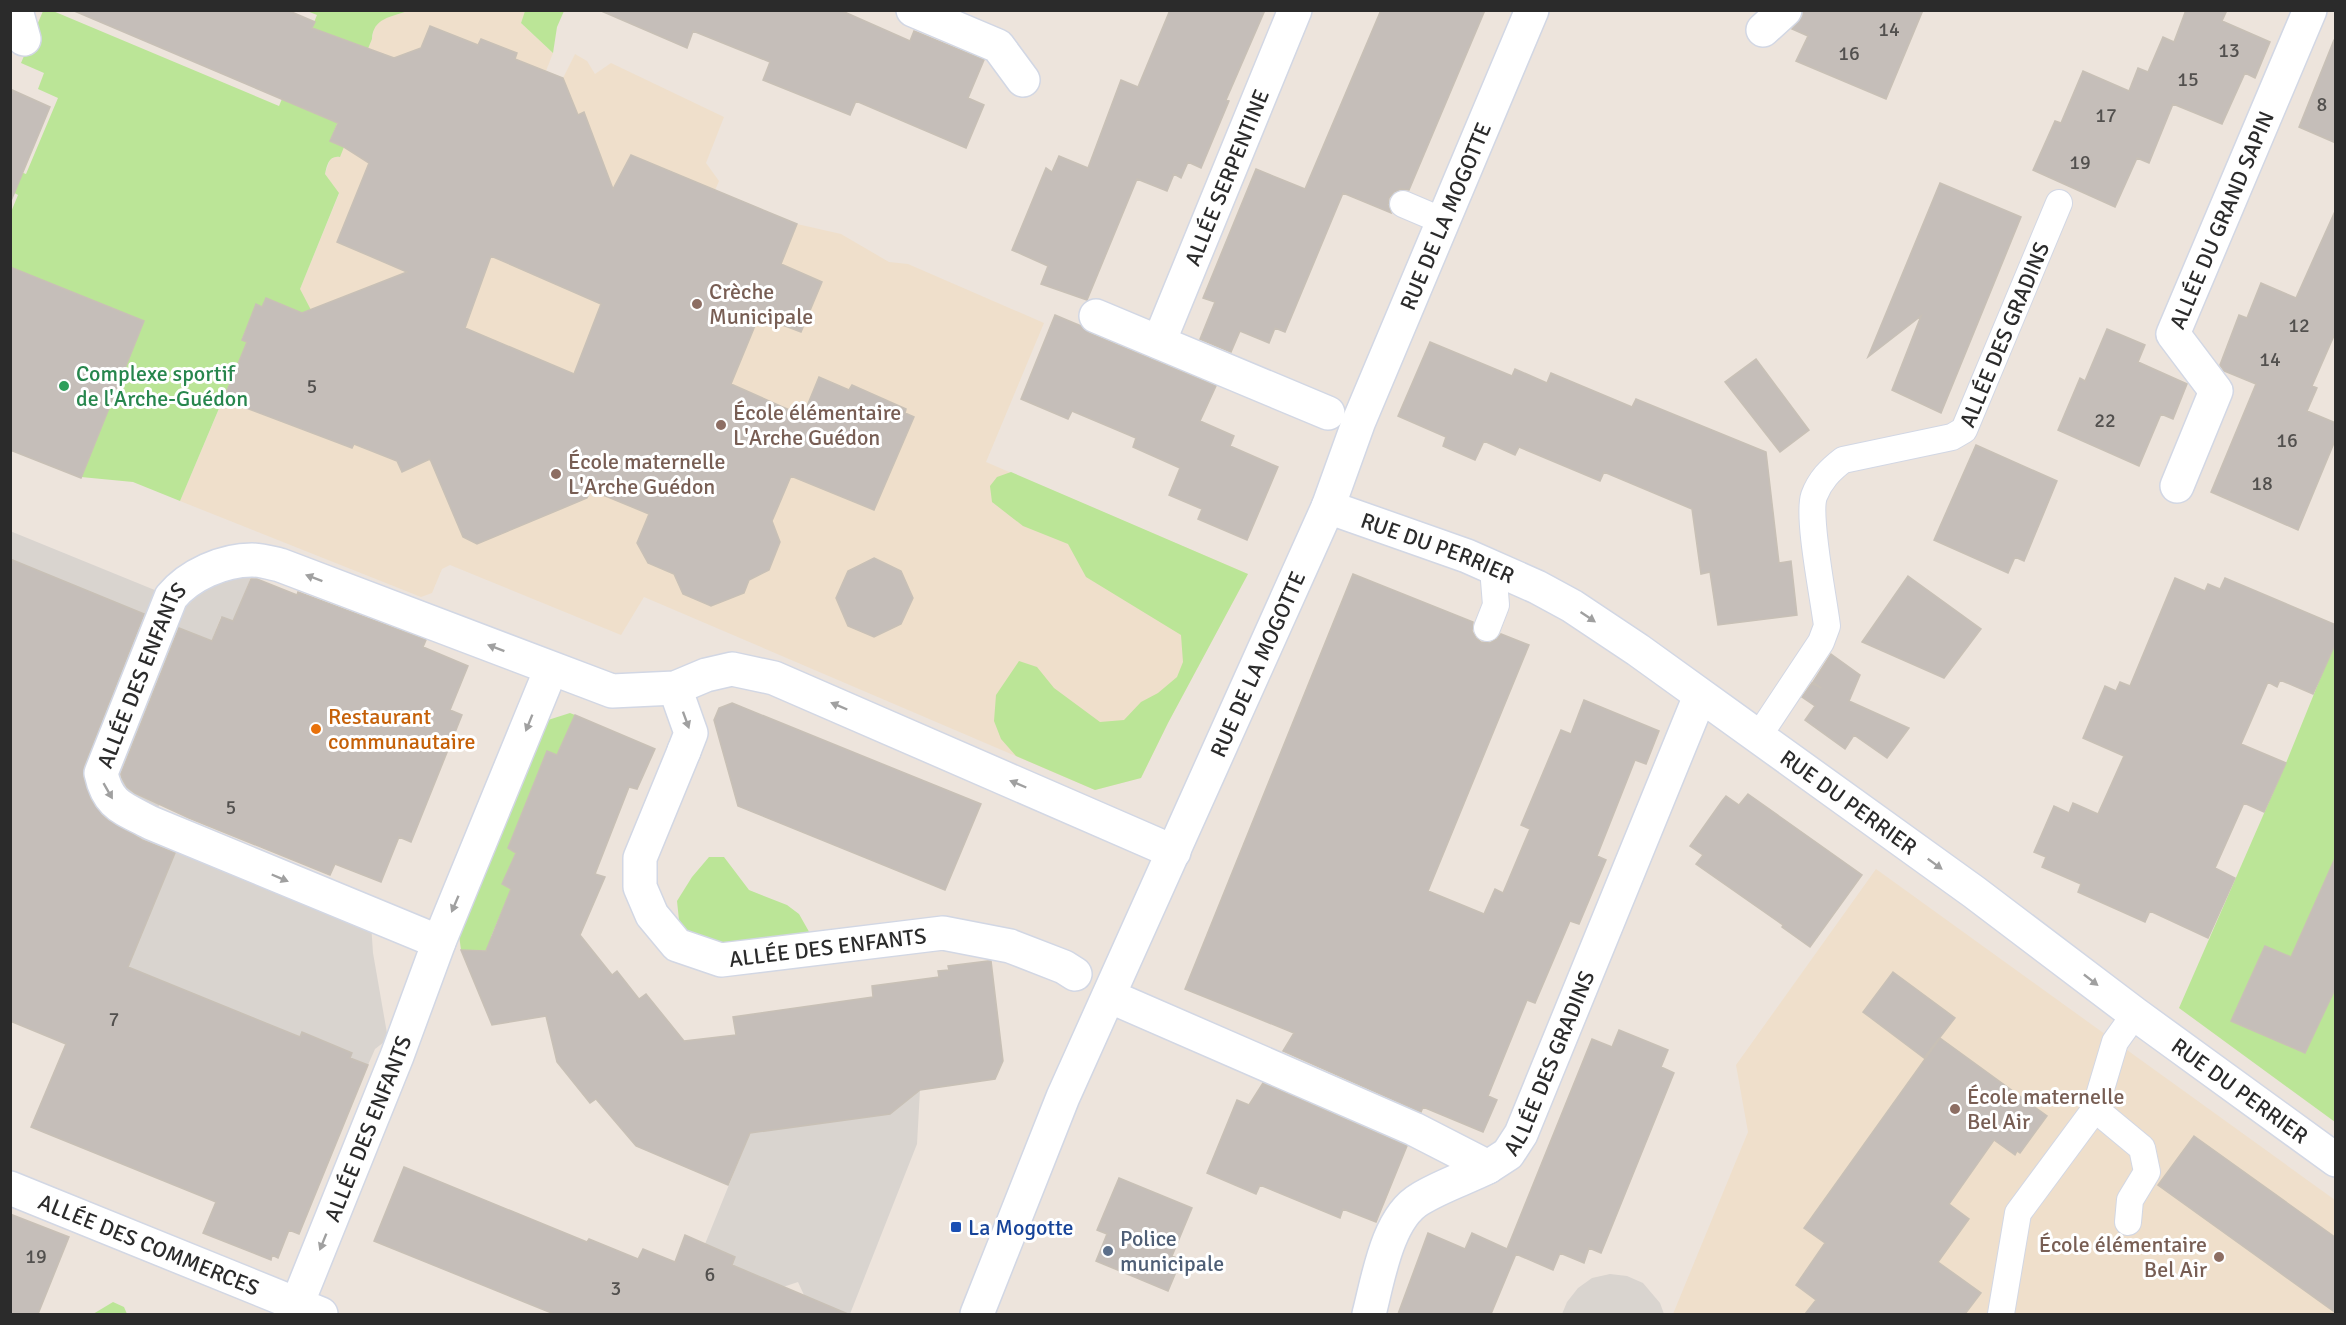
<svg xmlns="http://www.w3.org/2000/svg" width="2346" height="1325" viewBox="0 0 2346 1325" font-family="Signika,sans-serif">
<style>
.education{fill:#efdfcb}
.green{fill:#bbe597}
.plaza{fill:#d9d4cf}
.building{fill:#c5beb9;stroke:#c8c0b6;stroke-width:1.5;fill-rule:evenodd}
.lines{fill:none;stroke-linecap:round;stroke-linejoin:round}
.service-casing{stroke:#d2d7e4;stroke-width:28}
.pedestrian-casing{stroke:#d2d7e4;stroke-width:36}
.minor-casing{stroke:#d2d7e4;stroke-width:36}
.service{stroke:#fff;stroke-width:26}
.pedestrian{stroke:#fff;stroke-width:33}
.minor{stroke:#fff;stroke-width:33}
.oneway{fill:#a0a0a0}
.education-dot{fill:#8d6e63;stroke:#fff;stroke-width:2}
.leisure-dot{fill:#2e9e5b;stroke:#fff;stroke-width:2}
.food-dot{fill:#e8710a;stroke:#fff;stroke-width:2}
.transit-dot{fill:#1a4fb4;stroke:#fff;stroke-width:2}
.service-dot{fill:#5c6f8a;stroke:#fff;stroke-width:2}
.labels{text-anchor:middle;dominant-baseline:central;stroke-width:6;stroke-linejoin:round;paint-order:stroke}
.number-label{font-size:20px;fill:#52504e}
.street-label{font-size:22px;fill:#2b2b2b;stroke:#fff}
.education-label{font-size:22px;fill:#785e54;stroke:#fff;text-anchor:start}
.leisure-label{font-size:22px;fill:#27864d;stroke:#fff;text-anchor:start}
.food-label{font-size:22px;fill:#c56008;stroke:#fff;text-anchor:start}
.transit-label{font-size:22px;fill:#164399;stroke:#fff;text-anchor:start}
.service-label{font-size:22px;fill:#4e5e75;stroke:#fff;text-anchor:start}
</style>
<rect width="100%" height="100%" fill="#ede4dc"/>
<path class="education" d="M408,11H525L521,23L553,53L546,71L563,78L575,54L587,61L595,74L611,63L724,117L706,163L719,181L709,204L741,218L747,203L797,224L841,234L889,262L908,264L1044,323L986,462L1248,574L1168,723L1141,778L1095,790L644,597L621,635L450,565L442,569L432,593L421,597L180,501L247,343L242,340L256,304L266,298L300,289L339,194L325,174L330,160L334,157H340L330,141L372,39L374,28L380,20Z
M1876,869L2335,1200V1314H1673L1748,1132L1736,1065Z"/>
<path class="green" d="M43,11H53L279,106L317,15L307,11H408C391,17 373,18 372,39L330,141L344,147L340,157C329,155 327,165 325,174L339,193L300,289L311,310L301,313L266,298L262,307L256,305L242,339L247,342L180,501L133,482L81,477L11,269V212L18,195L11,191L10,168L26,174L58,98L38,89L44,73L21,63Z
M525,11H564L557,27L553,53L521,23Z
M1011,472L1248,574L1168,723L1141,778L1095,790L1016,756L1001,739L994,721L996,695L1019,661L1037,667L1054,688L1100,722L1124,720L1141,702L1158,693L1177,677L1183,662L1181,635L1086,577L1068,544L1023,526L992,502L990,486L997,477Z
M2335,642V1122L2179,1008L2286,763Z
M570,713L575,715L557,755L547,751L508,848L516,853L502,884L511,889L491,937L495,951L461,950L457,920L535,730L548,720Z
M709,857H724L749,890L787,905L799,914L812,937L736,953L689,934L679,920L677,901L692,877Z
M113,1302L124,1307L127,1314H93Z"/>
<path class="plaza" d="M10,531L189,604L196,595L208,586L238,571L251,577L233,622L221,617L187,703L165,793L151,823L371,923L373,953L388,1039L375,1049L368,1065L350,1058L352,1053L319,1039L302,1032L300,1037L96,954L11,934Z
M920,1090L917,1144L850,1314H806L809,1306L798,1282L783,1287L732,1265L735,1257L705,1244L750,1133Z
M1610,1274L1627,1276L1643,1283L1660,1303L1664,1314H1562L1567,1302L1578,1288L1592,1278Z"/>
<path class="building" d="M72,10H287L315,22L312,28L394,58L421,48L430,26L478,45L481,39L517,53L515,59L563,78L578,115L584,112L613,189L631,155L797,224L781,264L822,282L801,332L759,316L731,384L803,416L819,377L849,390L852,385L906,409L905,413L914,417L874,510L791,476L772,521L780,542L769,570L749,580L744,593L711,606L683,594L674,574L648,563L637,543L649,514L591,490L587,498L477,544L463,537L430,459L402,472L397,461L354,444L352,448L233,403L235,397L226,393L247,342L242,340L256,304L262,307L266,298L302,313L407,272L337,242L369,163L344,147L330,141L338,123ZM491,256L601,304L574,374L465,328Z
M599,10H840L910,41L914,31L984,60L968,98L984,105L966,148L856,101L850,115L763,80L770,62L693,31L687,48Z
M1170,10H1265L1226,100L1229,101L1201,168L1188,162L1181,178L1174,174L1167,191L1137,179L1087,300L1041,284L1048,266L1012,250L1046,168L1052,172L1059,156L1088,168L1121,80L1138,87Z
M1381,10H1485L1409,190L1401,189L1394,192L1389,198L1388,205L1391,213L1343,193L1285,332L1275,328L1269,343L1240,331L1231,352L1200,339L1215,302L1203,298L1256,169L1305,189Z
M1803,10H1923L1886,99L1796,61L1808,36L1792,29L1803,16Z
M2186,10H2227L2222,21L2270,42L2255,78L2245,73L2222,124L2173,104L2149,163L2137,158L2115,207L2033,170L2055,121L2061,123L2083,71L2129,91L2138,68L2148,72L2163,37L2174,42Z
M2334,40H2336V143L2299,127Z
M10,89L50,107L11,201L10,200Z
M1940,183L2021,217L1941,413L1892,390L1921,316L1868,357Z
M2336,209V331L2312,386L2317,388L2307,411L2336,423V438L2298,530L2211,492L2256,384L2224,371L2220,365L2239,315L2247,318L2261,283L2296,298Z
M10,267L144,321L81,478L10,450Z
M1055,315L1081,326L1089,333L1216,386L1200,421L1234,436L1230,446L1278,467L1247,540L1198,519L1202,509L1169,495L1180,468L1133,447L1136,438L1072,411L1068,419L1021,399Z
M2107,329L2145,345L2138,362L2187,384L2173,419L2161,414L2139,466L2058,430L2080,378L2085,381Z
M1430,342L1512,376L1515,369L1547,383L1551,373L1632,407L1636,399L1766,452L1779,563L1791,561L1797,615L1718,625L1710,572L1701,574L1692,509L1604,472L1600,481L1519,447L1515,455L1484,441L1475,460L1443,446L1446,437L1398,416Z
M1756,359L1809,430L1780,452L1725,382Z
M1976,445L2057,481L2024,561L2015,557L2008,573L1934,540Z
M874,558L901,571L913,598L901,624L874,637L848,626L836,598L848,571Z
M10,559L144,614L84,766L83,777L91,800L105,818L142,840L175,853L128,967L300,1037L302,1032L321,1040L352,1053L350,1058L368,1065L299,1234L289,1230L278,1258L272,1255L271,1260L203,1233L216,1202L31,1127L66,1044L10,1021Z
M1353,574L1473,622L1472,631L1476,638L1481,642L1490,643L1497,639L1501,634L1529,645L1428,891L1484,914L1495,889L1503,893L1530,829L1521,825L1561,730L1571,734L1584,700L1659,731L1646,764L1635,760L1597,856L1606,860L1579,924L1570,921L1535,1003L1527,1000L1488,1096L1497,1100L1483,1132L1423,1107L1421,1112L1283,1051L1294,1033L1185,989Z
M1908,576L1981,629L1944,678L1862,642Z
M2175,578L2205,591L2208,584L2220,589L2225,578L2336,625V642L2313,694L2280,680L2277,687L2268,682L2241,744L2286,763L2264,812L2244,803L2215,868L2235,878L2208,938L2150,911L2145,922L2078,892L2081,884L2042,867L2046,857L2034,852L2054,806L2069,813L2073,803L2098,814L2124,756L2083,738L2105,686L2116,691L2120,682L2130,686Z
M251,579H257L297,595L298,592L426,640L423,647L468,666L450,710L462,715L411,842L399,837L381,882L335,864L330,875L189,818L135,793L127,787L122,778L121,774L179,628L212,641L222,617L233,621Z
M1831,654L1860,675L1849,701L1909,728L1887,758L1854,735L1845,749L1805,720L1815,706L1802,697L1812,683L1821,688L1813,682Z
M732,703L981,804L945,890L738,806L714,720L719,708Z
M575,715L655,749L637,789L629,787L595,874L605,877L580,935L612,975L617,971L639,999L646,994L684,1041L736,1035L733,1017L873,997L872,986L939,977L938,971L949,970L948,966L988,961H991L1003,1061L995,1079L920,1090L890,1114L750,1133L728,1185L636,1146L596,1099L590,1103L557,1062L546,1016L492,1025L461,950L486,951L511,889L502,884L516,853L508,848L547,751L557,755Z
M1748,794L1862,875L1810,947L1782,927L1783,925L1696,864L1703,855L1690,846L1722,801L1726,796L1739,805Z
M2336,856V987L2305,1053L2231,1021L2265,946L2291,957Z
M1893,972L1955,1018L1924,1058L1863,1012Z
M1619,1030L1668,1050L1661,1067L1674,1073L1601,1253L1589,1248L1584,1263L1560,1253L1553,1270L1516,1254L1491,1314H1398L1428,1233L1465,1249L1472,1233L1507,1249L1592,1039L1612,1047Z
M1940,1038L2047,1116L2020,1153L2017,1151L2015,1155L1994,1140L1949,1204L1969,1219L1938,1262L1981,1293L1965,1314H1805L1816,1300L1796,1285L1825,1243L1804,1228Z
M1263,1083L1407,1146L1376,1222L1343,1209L1340,1218L1260,1185L1256,1194L1207,1173L1237,1100L1249,1105Z
M2194,1136L2336,1238V1313L2158,1185Z
M404,1167L587,1242L589,1239L638,1259L643,1249L675,1262L685,1235L735,1257L732,1265L848,1314H554L374,1241Z
M1119,1178L1192,1208L1172,1256L1181,1260L1168,1291L1096,1261L1107,1234L1097,1230Z
M10,1214L69,1237L38,1314H10Z"/>
<g class="lines">
<g class="service-casing">
<g id="service">
<path d="M1403,204L1443,221"/>
<path d="M1487,628L1496,605L1493,568"/>
<path id="s1" d="M1758,737L1821,642L1827,626C1824,600 1807,517 1814,496C1820,480 1830,470 1843,460L1952,437L1964,430L2059,203"/>
<path d="M2095,1109L2142,1148L2147,1172L2130,1200L2128,1222"/>
<path d="M2001,1314L2018,1213L2095,1109L2115,1042L2135,1014"/>
</g>
</g>
<g class="pedestrian-casing">
<g id="pedestrian">
<path id="s2" d="M684,751L640,858V887L652,915L677,945L721,960L943,933L1010,946L1064,967L1075,974"/>
</g>
</g>
<g class="minor-casing">
<g id="minor">
<path d="M16,10L24,39"/>
<path d="M913,10L998,46L1023,80"/>
<path d="M1763,30L1785,10"/>
<path d="M1096,316L1328,413"/>
<path id="s3" d="M1159,342L1295,10"/>
<path id="s4" d="M2177,486L2216,391L2173,334L2310,10"/>
<path id="s5" d="M1328,507L1467,556L1537,587L1572,606L1638,650L1974,892L2135,1014L2336,1160"/>
<path d="M675,688L691,733L684,751"/>
<path id="s6" d="M439,942L151,823C123,808 108,806 101,773L171,597C189,575 223,560 252,560C261,560 271,563 280,565L612,691L675,688L706,675L732,669L774,678L1174,852"/>
<path id="s7" d="M1109,996L1414,1129L1488,1167L1508,1154L1521,1134L1700,696"/>
<path id="s8" d="M10,1188L321,1314"/>
<path id="s9" d="M293,1314L397,1056L439,942L551,669"/>
<path id="s10" d="M977,1314L1063,1097L1328,507L1359,421L1532,10"/>
<path d="M1369,1314C1378,1280 1387,1218 1420,1199C1441,1186 1466,1178 1488,1167"/>
</g>
</g>
<use href="#service" class="service"/>
<use href="#pedestrian" class="pedestrian"/>
<use href="#minor" class="minor"/>
</g>
<defs><path id="oneway-solid" d="M-6-.8H1V-3.2L6.5 0L1 3.2V.8H-6Z" transform="scale(1.5)"/></defs>
<g class="oneway">
<use href="#oneway-solid" transform="translate(314 578) rotate(-159)"/>
<use href="#oneway-solid" transform="translate(1588 617) rotate(34)"/>
<use href="#oneway-solid" transform="translate(496 648) rotate(-159)"/>
<use href="#oneway-solid" transform="translate(839 706) rotate(-157)"/>
<use href="#oneway-solid" transform="translate(686 720) rotate(70)"/>
<use href="#oneway-solid" transform="translate(529 723) rotate(112)"/>
<use href="#oneway-solid" transform="translate(1018 784) rotate(-157)"/>
<use href="#oneway-solid" transform="translate(108 791) rotate(60)"/>
<use href="#oneway-solid" transform="translate(1935 864) rotate(36)"/>
<use href="#oneway-solid" transform="translate(280 878) rotate(23)"/>
<use href="#oneway-solid" transform="translate(455 904) rotate(113)"/>
<use href="#oneway-solid" transform="translate(2091 980) rotate(38)"/>
<use href="#oneway-solid" transform="translate(323 1242) rotate(112)"/>
</g>
<g class="education-dot">
<circle cx="697" cy="304" r="6"/>
<circle cx="721" cy="425" r="6"/>
<circle cx="556" cy="474" r="6"/>
<circle cx="1955" cy="1109" r="6"/>
<circle cx="2219" cy="1257" r="6"/>
</g>
<circle class="leisure-dot" cx="64" cy="386" r="6"/>
<circle class="food-dot" cx="316" cy="729" r="6"/>
<rect class="transit-dot" x="950" y="1221" width="12" height="12" rx="3"/>
<circle class="service-dot" cx="1108" cy="1251" r="6"/>
<g class="labels">
<g class="number-label">
<text x="1889" y="29">14</text>
<text x="2229" y="50">13</text>
<text x="1849" y="53">16</text>
<text x="2188" y="79">15</text>
<text x="2322" y="104">8</text>
<text x="2106" y="115">17</text>
<text x="2080" y="162">19</text>
<text x="2299" y="325">12</text>
<text x="2270" y="359">14</text>
<text x="312" y="386">5</text>
<text x="2105" y="420">22</text>
<text x="2287" y="440">16</text>
<text x="2262" y="483">18</text>
<text x="231" y="807">5</text>
<text x="114" y="1019">7</text>
<text x="36" y="1256">19</text>
<text x="710" y="1274">6</text>
<text x="616" y="1288">3</text>
</g>
<g class="street-label">
<text stroke="none"><textPath href="#s3" startOffset="178">ALLÉE SERPENTINE</textPath></text>
<text stroke="none"><textPath href="#s10" startOffset="1194">RUE DE LA MOGOTTE</textPath></text>
<text stroke="none"><textPath href="#s4" startOffset="298">ALLÉE DU GRAND SAPIN</textPath></text>
<text stroke="none"><textPath href="#s1" startOffset="538">ALLÉE DES GRADINS</textPath></text>
<text stroke="none"><textPath href="#s5" startOffset="117">RUE DU PERRIER</textPath></text>
<text stroke="none"><textPath href="#s10" startOffset="708">RUE DE LA MOGOTTE</textPath></text>
<text stroke="none"><textPath href="#s6" startOffset="492">ALLÉE DES ENFANTS</textPath></text>
<text stroke="none"><textPath href="#s5" startOffset="603">RUE DU PERRIER</textPath></text>
<text stroke="none"><textPath href="#s2" startOffset="368">ALLÉE DES ENFANTS</textPath></text>
<text stroke="none"><textPath href="#s7" startOffset="540">ALLÉE DES GRADINS</textPath></text>
<text stroke="none"><textPath href="#s5" startOffset="1089">RUE DU PERRIER</textPath></text>
<text stroke="none"><textPath href="#s9" startOffset="200">ALLÉE DES ENFANTS</textPath></text>
<text stroke="none"><textPath href="#s8" startOffset="150">ALLÉE DES COMMERCES</textPath></text>
</g>
<g class="education-label">
<text x="709" y="291">Crèche<tspan x="709" dy="25">Municipale</tspan></text>
<text x="733" y="412">École élémentaire<tspan x="733" dy="25">L'Arche Guédon</tspan></text>
<text x="568" y="461">École maternelle<tspan x="568" dy="25">L'Arche Guédon</tspan></text>
<text x="1967" y="1096">École maternelle<tspan x="1967" dy="25">Bel Air</tspan></text>
<text x="2207" y="1244" text-anchor="end">École élémentaire<tspan x="2207" dy="25">Bel Air</tspan></text>
</g>
<g class="leisure-label">
<text x="76" y="373">Complexe sportif<tspan x="76" dy="25">de l'Arche-Guédon</tspan></text>
</g>
<g class="food-label">
<text x="328" y="716">Restaurant<tspan x="328" dy="25">communautaire</tspan></text>
</g>
<g class="transit-label">
<text x="968" y="1227">La Mogotte</text>
</g>
<g class="service-label">
<text x="1120" y="1238">Police<tspan x="1120" dy="25">municipale</tspan></text>
</g>
</g>
<rect width="2346" height="1325" fill="none" stroke="#2b2b2b" stroke-width="24"/>
</svg>
